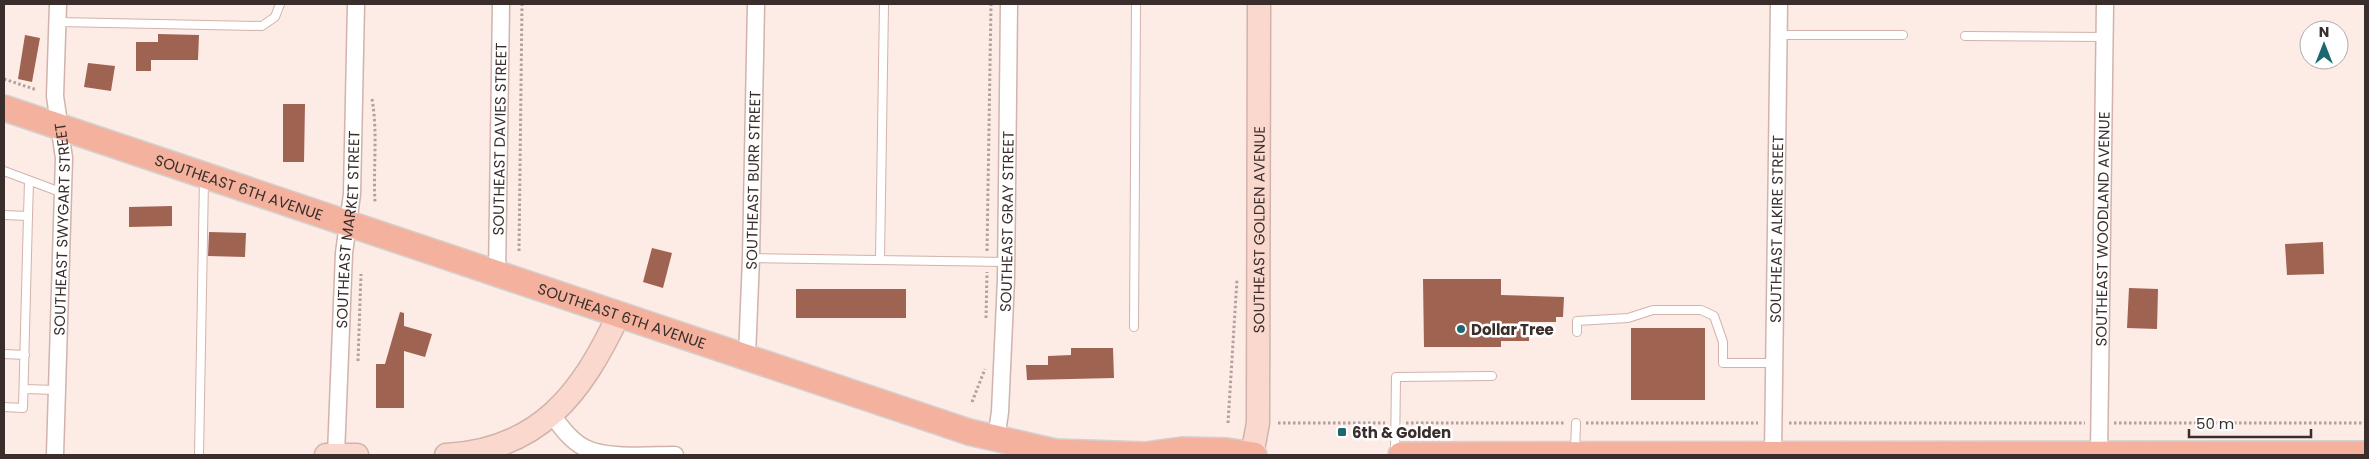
<svg xmlns="http://www.w3.org/2000/svg" width="2369" height="459" viewBox="0 0 2369 459" font-family="Poppins,sans-serif">
<style>
.building{fill:#9f6352}
.lines{fill:none;stroke-linecap:round;stroke-linejoin:round}
.lane-casing{stroke:#d0b4ab;stroke-width:10}
.street-casing{stroke:#d0b4ab;stroke-width:19}
.secondary-casing{stroke:#d0b4ab;stroke-width:25}
.primary-casing{stroke:#d3d1d0;stroke-width:28}
.path{stroke:#b0a19d;stroke-width:3;stroke-dasharray:2.5 2.5;stroke-linecap:butt}
.lane{stroke:#fff;stroke-width:8}
.street{stroke:#fff;stroke-width:16}
.secondary{stroke:#fad8ce;stroke-width:22}
.primary{stroke:#f4b19d;stroke-width:25}
.poi-dot{fill:#1c6870;stroke:#fff;stroke-width:2}
.labels{text-anchor:middle;dominant-baseline:central;stroke-width:5;stroke-linejoin:round;paint-order:stroke}
.street-label{font-size:15px;fill:#392e2b;stroke:#fff}
.poi-label{font-size:15px;font-weight:bold;fill:#392e2b;stroke:#fff;text-anchor:start}
</style>
<rect width="100%" height="100%" fill="#fdebe6"/>
<path class="building" d="M158,34L199,35L198,60H151V71H136V42H158Z
M25,35L40,38L32,82L18,79Z
M88,63L115,66L111,91L84,87Z
M283,104H305L304,162H283Z
M172,206V226L129,227V207Z
M209,232L246,233L245,257L208,256Z
M2323,242L2324,274L2287,275L2285,244Z
M652,248L672,253L663,288L643,282Z
M1423,279H1501V295L1564,297L1563,317H1556V322H1529V341H1501V347H1424Z
M2129,288L2158,289L2157,329L2127,328Z
M796,289H906V318H796Z
M400,312L404,313V326L432,334L425,357L404,351V408H376V364H385Z
M1631,328H1705V400H1631Z
M1071,348H1113L1114,378L1027,380L1026,365H1048V356L1071,355Z"/>
<g class="lines">
<g class="lane-casing">
<path id="lane" d="M58,22L262,26L275,17L280,4
M1779,35H1903
M1965,36L2105,37
M4,171L63,193
M4,215L28,216L23,408L4,407
M28,216L29,181
M751,258L1006,262
M880,259L884,4
M1134,327L1136,4
M1577,332V321L1628,318L1653,310H1701L1714,316L1723,342V363H1774
M4,354L25,355
M24,389L56,390
M1575,452L1576,423
M1395,453L1396,377L1492,376
M199,455L204,180"/>
</g>
<g class="street-casing">
<g id="street">
<path id="s1" d="M497,274L501,4"/>
<path id="s2" d="M747,356L751,258L756,4"/>
<path d="M552,415C561,427 571,441 585,448C606,459 650,455 675,455"/>
<path id="s3" d="M996,439L1000,412L1006,279L1009,4"/>
<path id="s4" d="M1773,454L1779,4"/>
<path id="s5" d="M2099,454L2105,4"/>
<path id="s6" d="M55,455L64,158L55,96L58,4"/>
<path id="s7" d="M336,455L344,253L352,194L356,4"/>
</g>
</g>
<g class="secondary-casing">
<g id="secondary">
<path d="M326,455H357"/>
<path d="M446,455C540,450 582,393 619,314"/>
<path id="s8" d="M1252,455L1258,423L1259,4"/>
</g>
</g>
<g class="primary-casing">
<g id="primary">
<path id="s9" d="M4,108L969,432L1055,452L1145,455L1182,450L1227,451L1254,455"/>
<path d="M1401,455L2365,454"/>
</g>
</g>
<path class="path" d="M4,79L37,90
M372,99C378,133 373,168 375,202
M519,251L522,4
M987,251L991,4
M986,318L987,272
M358,361L361,274
M972,402L985,369
M1228,423L1237,279
M1278,423H1385
M1406,423H1565
M1586,423H1758
M1789,423H2085
M2114,423H2365"/>
<use href="#lane" class="lane"/>
<use href="#street" class="street"/>
<use href="#secondary" class="secondary"/>
<use href="#primary" class="primary"/>
</g>
<g class="poi-dot">
<circle cx="1461" cy="329" r="5"/>
<rect x="1337" y="427" width="10" height="10" rx="2.5"/>
</g>
<g class="labels">
<g class="street-label">
<text stroke="none"><textPath href="#s1" startOffset="135">SOUTHEAST DAVIES STREET</textPath></text>
<text stroke="none"><textPath href="#s2" startOffset="176">SOUTHEAST BURR STREET</textPath></text>
<text stroke="none"><textPath href="#s9" startOffset="248">SOUTHEAST 6TH AVENUE</textPath></text>
<text stroke="none"><textPath href="#s3" startOffset="218">SOUTHEAST GRAY STREET</textPath></text>
<text stroke="none"><textPath href="#s6" startOffset="226">SOUTHEAST SWYGART STREET</textPath></text>
<text stroke="none"><textPath href="#s7" startOffset="226">SOUTHEAST MARKET STREET</textPath></text>
<text stroke="none"><textPath href="#s4" startOffset="225">SOUTHEAST ALKIRE STREET</textPath></text>
<text stroke="none"><textPath href="#s5" startOffset="225">SOUTHEAST WOODLAND AVENUE</textPath></text>
<text stroke="none"><textPath href="#s8" startOffset="226">SOUTHEAST GOLDEN AVENUE</textPath></text>
<text stroke="none"><textPath href="#s9" startOffset="652">SOUTHEAST 6TH AVENUE</textPath></text>
</g>
<g class="poi-label">
<text x="1471" y="329">Dollar Tree</text>
<text x="1352" y="432">6th &amp; Golden</text>
</g>
</g>
<rect width="2369" height="459" fill="none" stroke="#392e2b" stroke-width="10"/>
<g transform="translate(2324 45)"><circle r="24" fill="#ffffff" stroke="#b0abaa"/>
<path d="M0-4L9 19L0 12L-9 19Z" fill="#1c6870"/>
<text y="-8" font-size="14" font-weight="bold" text-anchor="middle" fill="#392e2b">N</text>
</g>
<path d="M2189 429v8h122v-8" fill="none" stroke="#392e2b" stroke-width="2.5"/>
<text x="2196" y="429" font-size="15" fill="#392e2b" stroke="#ffffff" stroke-width="4" paint-order="stroke">50 m</text>
</svg>
